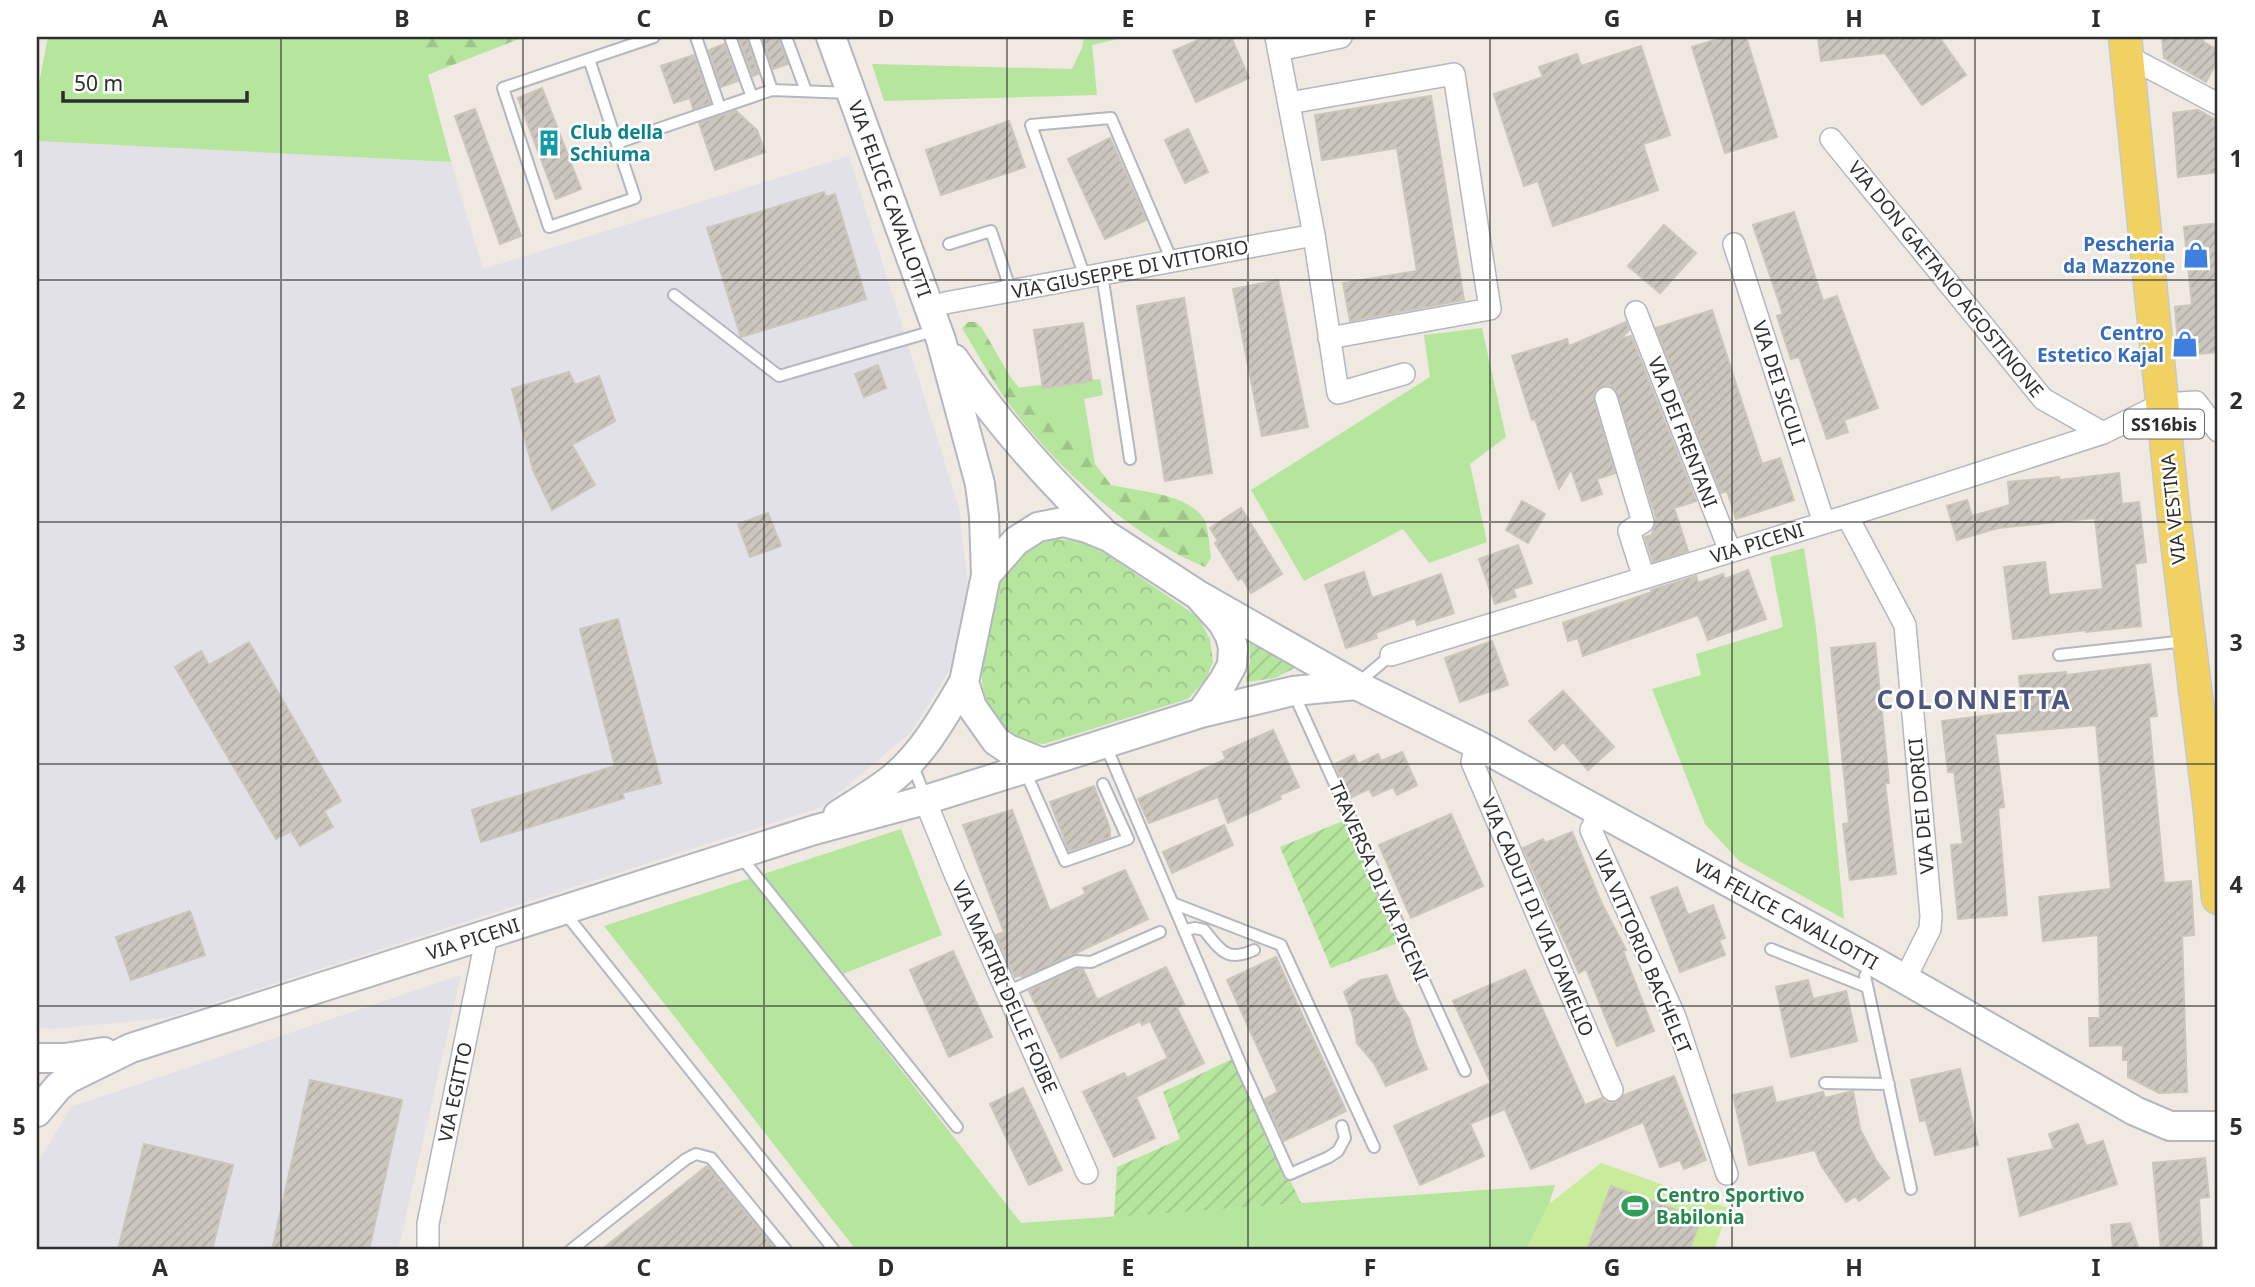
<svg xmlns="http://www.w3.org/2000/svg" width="2255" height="1287" viewBox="0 0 2255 1287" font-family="'Noto Sans',sans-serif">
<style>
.industrial{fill:#e3e1e8}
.grass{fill:#b6e59e}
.forest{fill:url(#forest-firs)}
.park{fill:url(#park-crowns)}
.garden{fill:url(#garden-furrows)}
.pitch{fill:#c9ec9a}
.building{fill:url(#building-hatch);stroke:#cbc5ba;stroke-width:2}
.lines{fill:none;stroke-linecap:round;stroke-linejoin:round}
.lane-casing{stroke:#b4b7c1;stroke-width:14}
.street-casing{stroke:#b4b7c1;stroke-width:24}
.secondary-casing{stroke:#b4b7c1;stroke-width:32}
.primary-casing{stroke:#c9c9c9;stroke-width:35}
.lane{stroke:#fff;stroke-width:10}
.street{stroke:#fff;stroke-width:21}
.secondary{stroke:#fff;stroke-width:28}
.primary{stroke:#f2d163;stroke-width:32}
.grid{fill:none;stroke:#2e2e2e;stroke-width:2;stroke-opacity:0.55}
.labels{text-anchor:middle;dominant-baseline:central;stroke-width:5;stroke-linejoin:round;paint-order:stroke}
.shield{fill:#fff;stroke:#6d6d6d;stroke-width:2}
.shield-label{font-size:18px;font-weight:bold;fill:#2e2e2e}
.culture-label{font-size:19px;font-weight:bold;fill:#0d838f;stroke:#fff;text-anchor:start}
.street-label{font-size:19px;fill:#2e2e2e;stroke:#fff}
.shop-label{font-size:19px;font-weight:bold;fill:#366cbe;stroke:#fff;text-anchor:end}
.leisure-label{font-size:19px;font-weight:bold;fill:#27864d;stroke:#fff;text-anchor:start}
.district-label{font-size:26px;font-weight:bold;letter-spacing:2px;fill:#4d5680;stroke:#fff}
.neatline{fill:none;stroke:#2e2e2e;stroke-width:2.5}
.grid-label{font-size:23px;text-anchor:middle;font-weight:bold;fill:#2e2e2e}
</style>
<defs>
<pattern id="forest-firs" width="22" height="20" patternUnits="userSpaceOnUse" patternTransform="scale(1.75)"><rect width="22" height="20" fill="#b6e59e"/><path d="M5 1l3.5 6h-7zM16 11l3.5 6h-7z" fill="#9dc588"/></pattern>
<pattern id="park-crowns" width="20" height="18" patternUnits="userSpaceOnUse" patternTransform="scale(1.75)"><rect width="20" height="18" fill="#b6e59e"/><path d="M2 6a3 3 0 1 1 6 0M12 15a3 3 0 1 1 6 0" fill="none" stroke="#9dc588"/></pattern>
<pattern id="garden-furrows" width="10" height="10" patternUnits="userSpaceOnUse" patternTransform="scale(1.75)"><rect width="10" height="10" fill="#b6e59e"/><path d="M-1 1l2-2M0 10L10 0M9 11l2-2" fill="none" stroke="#9dc588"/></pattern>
<pattern id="building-hatch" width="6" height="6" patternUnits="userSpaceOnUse" patternTransform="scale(1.75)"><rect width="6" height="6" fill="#cbc7bf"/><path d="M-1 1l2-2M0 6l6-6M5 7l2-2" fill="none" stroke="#afaba4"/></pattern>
</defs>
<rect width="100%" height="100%" fill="#efe9e1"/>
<path class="industrial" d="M37,141L451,162L483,269L849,156L959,508L968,588L959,655L911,732L822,807L167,1018L53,1029L37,1027Z
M461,975L398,1250H37V1164L71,1107Z"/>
<path class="grass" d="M48,37H418L451,162L37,141V93Z
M1084,37H1127L1092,45L1097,95L884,101L872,64L1072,69L1082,48Z
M1482,328L1506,437L1470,464L1487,542L1429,563L1403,529L1304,581L1251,490L1430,377L1424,335Z
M1100,379L1103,395L1084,399L1095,464L1075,466L1005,389Z
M1804,548L1816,628L1844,919L1739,861L1705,824L1652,689L1701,675L1696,654L1783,627L1770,557Z
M901,829L942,935L830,979L1021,1223L1555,1185L1549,1204L1526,1250H856L604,926Z"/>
<path class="forest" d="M418,37H524L427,75Z
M968,322H976L982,328L1011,378L1034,406L1059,433L1095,464L1111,485C1140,492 1187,493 1204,519C1209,528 1209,547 1211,558L1205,567C1131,537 1050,462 1004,397C989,375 976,351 962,328Z"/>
<path class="park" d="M1056,539L1086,542L1099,549L1198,617L1210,639L1213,662L1206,679L1188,699L1044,744C1005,743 977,702 982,664C983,652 987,639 990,627C993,613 995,598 1000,584C1007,561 1034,543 1056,539Z"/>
<path class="garden" d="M1249,637L1294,665L1293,669L1275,678L1246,682L1250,662Z
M1345,820L1398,943L1331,968L1280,847Z
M1232,1059L1301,1203L1114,1217L1117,1167L1180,1139L1163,1092Z"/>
<path class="pitch" d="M1601,1163L1729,1208L1714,1250H1526L1549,1204Z"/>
<path class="building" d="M746,37L758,74L753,76L739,39Z
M762,37H778L788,64L773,69Z
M1205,37H1231L1249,78L1196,102L1173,51Z
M1725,37H1746L1777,137L1725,153L1692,47Z
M1818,37H1939L1966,75L1922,105L1885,53L1821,61Z
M2162,37H2200L2205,43L2218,50V60L2206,82L2164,58Z
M724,44L738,81L721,87L709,50Z
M1641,46L1670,135L1643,144L1658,190L1553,226L1538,181L1524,186L1494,94L1543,77L1539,67L1577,54L1581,66Z
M694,55L710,103L693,109L690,98L674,103L661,66Z
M542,88L581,189L556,199L518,98Z
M1431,96L1464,300L1350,321L1343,283L1417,271L1397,148L1322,160L1315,115Z
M475,109L521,236L500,244L455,116Z
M2198,110L2218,121V172L2178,177L2173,113Z
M736,111L757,130L765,152L715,170L699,123Z
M1009,121L1025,167L941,195L926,150Z
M1188,129L1208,172L1185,183L1165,140Z
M1110,138L1146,220L1105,239L1068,159Z
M824,192L826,197L835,194L866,299L741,337L707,228Z
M1794,212L1823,301L1837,296L1878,408L1844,420L1848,432L1827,439L1799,357L1791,359L1777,316L1783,314L1753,225Z
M2218,223V352L2179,356L2175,307L2192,305L2184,227Z
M1664,225L1696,253L1660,293L1628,266Z
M1278,280L1308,427L1262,436L1233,289Z
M1184,298L1212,473L1165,481L1137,306Z
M1712,310L1762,464L1780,458L1794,500L1736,519L1727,491L1721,493L1656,328Z
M1626,322L1629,330L1620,339L1631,336L1696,501L1674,508L1688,551L1653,562L1645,537L1652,535L1656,518L1615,389L1610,385L1602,386L1596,390L1593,396L1615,473L1597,479L1602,494L1582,501L1571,469L1559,489L1535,419L1532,420L1512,356L1567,339L1569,346Z
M1083,323L1092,381L1043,388L1034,330Z
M878,365L886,388L864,397L855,374Z
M569,372L575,385L599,376L615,421L572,445L595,485L552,510L533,470L512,389Z
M2119,473L2122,504L2139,502L2146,562L2135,564L2141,626L2086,632V630L2013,639L2004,567L2045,562L2049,595L2103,589L2095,518L1998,528L1957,540L1947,506L1967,500L1972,516L2010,505L2008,482L2059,477L2060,480Z
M1522,501L1545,514L1528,543L1506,530Z
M1241,508L1282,574L1251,593L1242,578L1238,580L1215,543L1218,541L1210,528Z
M768,513L781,546L750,557L738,524Z
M1518,545L1532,583L1513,589L1516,597L1495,604L1479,559Z
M1748,570L1766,619L1708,640L1698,615L1583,656L1578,638L1568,641L1563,623L1652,592L1651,590L1696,576L1698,583L1723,574L1725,579Z
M1364,572L1372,598L1441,574L1454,613L1417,625L1415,618L1375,633L1377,638L1346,648L1325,585Z
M618,619L661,783L622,793L624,798L481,842L472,810L615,766L580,629Z
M1492,641L1508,685L1460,702L1445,658Z
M249,642L341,801L324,811L333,827L300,846L291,831L276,839L175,667L201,651L209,665Z
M1875,643L1889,783H1885L1896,874L1850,880L1843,824L1849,823L1831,648Z
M2150,664L2157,716L2149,717L2164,883L2191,881L2194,935L2182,936L2187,1092L2159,1093L2128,1077V1060H2123V1045L2090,1046L2089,1018H2100L2098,935L2043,941L2039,897L2111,889L2096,725L1995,734L2004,807L1998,808L2007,915L1958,919L1951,845L1963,844L1954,772H1948L1942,721L2022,711L2019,676L2066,672L2067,675Z
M1563,691L1614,747L1588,770L1563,742L1555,750L1529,721Z
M1273,730L1299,787L1280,795L1281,799L1228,823L1218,797L1149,823L1138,799L1226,759L1223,752Z
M1402,752L1417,785L1397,795L1393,787L1373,796L1369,789L1350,798L1335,764L1354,755L1358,764L1378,754L1381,761Z
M1094,786L1110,829V837L1069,851L1050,802Z
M1012,810L1050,911L1086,894L1083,888L1125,870L1148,919L1076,953L1022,977L1021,975L1015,977L996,935L1004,932L963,825Z
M1451,814L1483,886L1411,918L1379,845Z
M1224,825L1233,845L1172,873L1163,852Z
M1572,832L1601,902L1626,950L1623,951L1654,1031L1617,1046L1586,969L1579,973L1523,848L1543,839L1545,843Z
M1677,887L1688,915L1713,905L1725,938L1719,940L1725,955L1680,972L1651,897Z
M190,911L205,955L131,980L116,937Z
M953,951L992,1037L949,1057L910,970Z
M1276,957L1346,1111L1284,1141L1265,1099L1278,1092L1227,980Z
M1166,967L1184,1004L1177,1008L1204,1063L1136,1097L1155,1138L1114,1157L1083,1092L1124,1073L1127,1078L1168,1058L1150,1021L1142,1025L1140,1021L1061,1058L1029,991L1077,969H1083L1097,1000Z
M1525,970L1585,1105L1602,1098L1604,1102H1616L1624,1095L1674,1076L1706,1160L1684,1169L1680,1160L1660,1167L1643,1122L1531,1169L1505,1109L1470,1124L1484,1156L1420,1185L1394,1126L1491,1083L1453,1001Z
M1387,975L1396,999L1409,1019L1417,1046L1427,1069L1386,1086L1374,1063L1357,1043L1353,1016L1344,992L1361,980Z
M1808,980L1813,999L1846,991L1857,1041L1791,1057L1776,987Z
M1960,1069L1978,1145L1935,1155L1926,1120L1920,1121L1911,1080Z
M310,1080L402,1100L369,1250H272Z
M1772,1087L1776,1103L1823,1092L1825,1098L1853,1091L1860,1129L1876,1160L1889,1178L1859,1201L1855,1196L1846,1202L1821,1165L1815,1150L1749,1165L1733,1095Z
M1023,1088L1062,1170L1029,1185L990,1104Z
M2078,1124L2086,1146L2103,1141L2117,1184L2020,1216L2008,1159L2054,1149L2049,1134Z
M144,1144L233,1165L212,1250H118Z
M2205,1158L2209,1197L2199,1198L2202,1250H2161L2153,1163Z
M707,1166L776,1250H601Z
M1611,1186L1701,1219L1689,1250H1587Z
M2130,1223L2139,1250H2113L2111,1225Z"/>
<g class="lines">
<g class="lane-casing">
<path id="lane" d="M696,37L720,108
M730,37L752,97
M754,37L772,90
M786,37L806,91
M589,59L635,198L549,227L503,88L654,37
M617,143L772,90L850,93
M949,244L991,231L1011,291
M1102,274L1130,459
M1085,277L1031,125L1111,118L1172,261
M674,295L779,376L937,330
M2059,655L2186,641
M1358,683L1391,655
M1294,694L1465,1071
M1106,746L1244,1072L1290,1174L1329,1157L1338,1151L1345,1138L1342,1126
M912,763L925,797
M1025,771L1065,861L1128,839L1103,784
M741,857L957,1127
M1175,904L1281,945L1374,1147
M565,913L834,1250
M1185,930L1195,928L1204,930C1220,949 1226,963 1254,950
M1771,949L1867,987
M1873,961L1865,976L1911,1189
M1007,992L1076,961L1091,962L1160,932
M1825,1083L1889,1084
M571,1250L686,1159L696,1154L711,1158L786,1250"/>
</g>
<g class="street-casing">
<path id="street" d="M1276,37L1314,235L1338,393L1404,374
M1279,50L1341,37
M2127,56L2218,104
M1289,103L1454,74L1490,309L1329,338
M1831,139L2043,399L2103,433
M1734,244L1824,523
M945,303L1314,235
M1636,312L1730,551
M1606,398L1643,522L1629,531L1644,578
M1847,516L1905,625L1931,915L1930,929L1905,979
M1391,655L1847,516L2103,433L2162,404L2196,402L2218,431
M1476,744L1472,762L1612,1090
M925,800L955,874L1087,1173
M1600,812L1591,830L1675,1017L1727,1174
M428,1250V1224L487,935"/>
</g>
<g class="secondary-casing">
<path id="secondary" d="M831,37L941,340L980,484L984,516L986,575
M954,359C997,422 1046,477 1101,530
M1063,522L1087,528L1109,537L1198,595L1223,623L1230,636L1233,647L1232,665L1224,680L1201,713L1043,763L1008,749L996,741L972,707L964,682L986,575L1016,541L1038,527Z
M1198,595L1356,685L1476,744L1873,961L2135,1111L2170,1126H2218
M1201,713L1293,691L1356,685
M838,815C855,804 872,794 888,782C921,757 943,718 964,682
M37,1058H65L104,1052
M37,1112L58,1087L68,1079L131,1048L814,830L925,800L1043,763"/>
</g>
<g class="primary-casing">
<path id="primary" d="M2125,37L2173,509L2210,811L2218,898"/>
</g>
<use href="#lane" class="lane"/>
<use href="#street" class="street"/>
<use href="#secondary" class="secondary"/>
<use href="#primary" class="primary"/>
</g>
<path class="grid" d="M281,37V1250M523,37V1250M764,37V1250M1007,37V1250M1248,37V1250M1490,37V1250M1732,37V1250M1975,37V1250M37,280H2218M37,522H2218M37,764H2218M37,1006H2218"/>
<defs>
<g id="building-bare" transform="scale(2.1)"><path d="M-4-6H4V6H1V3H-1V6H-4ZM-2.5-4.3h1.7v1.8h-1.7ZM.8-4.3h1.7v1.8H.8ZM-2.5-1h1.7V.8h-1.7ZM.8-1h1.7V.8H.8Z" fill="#0f9aa8" stroke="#fff" stroke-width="2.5" paint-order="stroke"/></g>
<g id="shop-bare" transform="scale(2.1)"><path d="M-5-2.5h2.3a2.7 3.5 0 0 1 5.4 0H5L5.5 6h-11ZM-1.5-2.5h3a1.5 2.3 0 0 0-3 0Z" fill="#3f7fe0" stroke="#fff" stroke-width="2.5" paint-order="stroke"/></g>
<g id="stadium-bare" transform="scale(2.1)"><path d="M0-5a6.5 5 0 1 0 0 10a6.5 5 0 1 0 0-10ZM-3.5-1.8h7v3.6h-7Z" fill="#2e9e5b" stroke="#fff" stroke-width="2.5" paint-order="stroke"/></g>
</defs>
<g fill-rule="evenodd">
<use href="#building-bare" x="549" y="143"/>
<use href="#shop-bare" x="2196" y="255"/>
<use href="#shop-bare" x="2185" y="344"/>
<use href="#stadium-bare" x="1635" y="1206"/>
</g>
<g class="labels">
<rect class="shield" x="2124" y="409.5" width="80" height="29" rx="5"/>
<g class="shield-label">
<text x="2164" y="424">SS16bis</text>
</g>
<g class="culture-label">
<text x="570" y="132">Club della<tspan x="570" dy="22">Schiuma</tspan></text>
</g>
<g class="street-label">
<text transform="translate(890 199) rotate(70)">VIA FELICE CAVALLOTTI</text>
<text transform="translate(1130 269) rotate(-11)">VIA GIUSEPPE DI VITTORIO</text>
<text transform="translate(1946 279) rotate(51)">VIA DON GAETANO AGOSTINONE</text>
<text transform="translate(1779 383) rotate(72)">VIA DEI SICULI</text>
<text transform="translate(1683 432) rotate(69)">VIA DEI FRENTANI</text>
<text transform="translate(2173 509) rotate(-96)">VIA VESTINA</text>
<text transform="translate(1757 543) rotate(-17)">VIA PICENI</text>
<text transform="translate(1921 806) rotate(-95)">VIA DEI DORICI</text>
<text transform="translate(1379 881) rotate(66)">TRAVERSA DI VIA PICENI</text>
<text transform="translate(1786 914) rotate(29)">VIA FELICE CAVALLOTTI</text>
<text transform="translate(1538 917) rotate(67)">VIA CADUTI DI VIA D'AMELIO</text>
<text transform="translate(473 939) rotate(-18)">VIA PICENI</text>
<text transform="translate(1643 952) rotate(67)">VIA VITTORIO BACHELET</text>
<text transform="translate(1005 987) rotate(66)">VIA MARTIRI DELLE FOIBE</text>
<text transform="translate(455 1092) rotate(-78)">VIA EGITTO</text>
</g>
<g class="shop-label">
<text x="2175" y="244">Pescheria<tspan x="2175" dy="22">da Mazzone</tspan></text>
<text x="2164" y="333">Centro<tspan x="2164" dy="22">Estetico Kajal</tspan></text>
</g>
<g class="leisure-label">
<text x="1656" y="1195">Centro Sportivo<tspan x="1656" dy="22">Babilonia</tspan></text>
</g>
<g class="district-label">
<text x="1974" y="699">COLONNETTA</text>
</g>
</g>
<rect width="2255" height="1287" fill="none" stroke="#ffffff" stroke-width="77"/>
<path d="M63 91v10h184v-10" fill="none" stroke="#2e2e2e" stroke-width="3.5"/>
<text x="74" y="91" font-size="21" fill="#2e2e2e" stroke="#ffffff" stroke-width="5" paint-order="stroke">50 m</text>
<rect x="38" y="38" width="2178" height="1210" class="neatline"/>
<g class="grid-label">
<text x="160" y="27">A</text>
<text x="402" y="27">B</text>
<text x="644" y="27">C</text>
<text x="886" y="27">D</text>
<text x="1128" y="27">E</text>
<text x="1370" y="27">F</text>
<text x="1612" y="27">G</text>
<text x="1854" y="27">H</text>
<text x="2096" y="27">I</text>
<text x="19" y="167">1</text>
<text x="2236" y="167">1</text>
<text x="19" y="409">2</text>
<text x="2236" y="409">2</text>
<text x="19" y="651">3</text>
<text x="2236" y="651">3</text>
<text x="19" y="893">4</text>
<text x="2236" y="893">4</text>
<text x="19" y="1135">5</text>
<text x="2236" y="1135">5</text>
<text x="160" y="1276">A</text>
<text x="402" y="1276">B</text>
<text x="644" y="1276">C</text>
<text x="886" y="1276">D</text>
<text x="1128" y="1276">E</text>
<text x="1370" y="1276">F</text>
<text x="1612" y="1276">G</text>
<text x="1854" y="1276">H</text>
<text x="2096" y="1276">I</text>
</g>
</svg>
